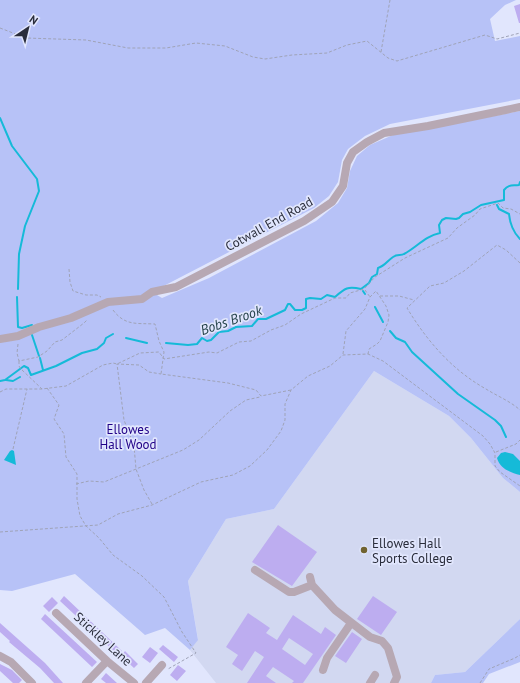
<svg xmlns="http://www.w3.org/2000/svg" width="520" height="683" viewBox="0 0 520 683" font-family="'PT Sans',sans-serif">
<style>
.built{fill:#d2d8f1}
.green{fill:#b7c2f7}
.water{fill:#15bad8}
.lines{fill:none;stroke-linecap:round;stroke-linejoin:round}
.stream{stroke:#15bad8;stroke-width:2}
.building{fill:#bdadf0;fill-rule:evenodd}
.path{stroke:#9fa3b7;stroke-width:1;stroke-dasharray:3 2;stroke-linecap:butt}
.minor{stroke:#b7a8b3;stroke-width:8}
.poi-dot{fill:#716330;stroke:#e1e6fd;stroke-width:1.5}
.labels{text-anchor:middle;dominant-baseline:central;stroke-width:3.5;stroke-linejoin:round;paint-order:stroke}
.street-label{font-size:13px;fill:#2a2d3b;stroke:#e1e6fd}
.park-label{font-size:13px;fill:#200087;stroke:#e1e6fd}
.poi-label{font-size:13px;fill:#2a2d3b;stroke:#e1e6fd;text-anchor:start}
.water-label{font-size:14px;font-style:italic;fill:#25424a;stroke:#e1e6fd}
</style>
<rect width="100%" height="100%" fill="#e1e6fd"/>
<path class="built" d="M374,371L449,416L471,438L503,478L520,492V619L465,672L435,675L431,683H216L190,650L198,639L188,581L226,519L274,509Z"/>
<path class="green" d="M0,0H516L505,5L490,19L495,41L520,36V99L390,124L365,136L348,149L342,160L338,182L329,196L314,208L152,292L162,298L209,278L316,221L338,203L347,188L350,171L357,156L370,145L393,135L520,111V492L503,478L471,438L449,416L374,371L274,509L226,519L188,581L198,640L190,650L165,628L145,635L75,574L12,591L0,590Z
M520,619V662L489,674L483,683H431L435,675L465,672Z"/>
<path class="water" d="M12,450L14,451L16,465L4,460L10,451Z
M505,452L513,454L520,461V475C510,472 500,469 497,458L501,453Z"/>
<g class="lines">
<path class="stream" d="M0,118L12,146L37,179L39,191L25,226L19,254L18,289
M497,205L499,209L509,214C510,224 513,232 520,239
M363,291L365,294
M17,297L18,327L22,328L32,325
M375,307L383,322
M390,331L396,338L405,342L412,352L458,394L495,420L501,426L506,437
M32,335L39,356
M126,338L147,343
M166,343L188,345L197,344L202,338L207,341L211,340L219,332L228,331L236,327L252,326L258,319H266L285,310L288,304H290L295,310H302L306,308V299L310,298L321,299L327,295L335,297C345,288 348,286 361,289L369,283L372,277L377,274L378,268C385,266 387,261 393,257C397,254 401,256 404,254C417,247 425,236 440,233L439,225L442,220L446,218L456,219L459,218L463,214L470,212L481,205L504,200V190C509,184 512,186 519,185L520,182
M40,358L43,370
M6,380L13,381L20,377
M0,381L5,380L24,366L28,368L31,375L56,366L82,353L97,349L104,343L106,338L113,334"/>
</g>
<path class="building" d="M520,4V23H519L514,6Z
M278,525L317,552L292,586L252,562Z
M64,596L122,651L118,655L60,601Z
M373,596L397,612L381,635L357,619Z
M52,597L58,603L49,612L43,606Z
M248,613L270,628L266,633L277,640L293,615L321,634L325,627L336,635L303,683H292L294,681L273,667L266,676L276,683H247L264,657L255,651L242,671L232,664L238,655L226,647ZM289,638L313,654L305,665L282,649Z
M45,614L97,662L92,667L41,619Z
M0,623L45,663L63,683H54L40,668L9,642L10,641L0,632Z
M352,632L362,639L346,663L335,656Z
M163,645L178,657L174,662L159,649Z
M150,647L158,653L150,663L142,657Z
M125,651L138,664L134,668L121,656Z
M0,664L12,670L22,680L19,683H13L0,671Z
M178,665L186,671L177,681L170,675Z
M106,673L117,683H106L101,679Z"/>
<g class="lines">
<path class="path" d="M0,28L26,38L86,40L128,48H166L196,43L225,46L253,57L265,59L292,55L327,53L347,45L367,41L388,58L397,61L485,35L497,39L520,33
M381,52L390,0
M520,263L506,250L497,245L464,271L444,283L430,286L407,308C427,341 452,370 486,389C497,396 510,401 520,410
M69,269L70,282L73,291L86,295H97L101,297
M365,290L370,297
M380,296H399L414,300
M113,310C125,326 136,323 155,324L159,341L164,352L161,374L228,383L256,390L261,396L291,390
M18,344L17,353L19,361L38,357L47,351L55,342L62,340L84,323L87,320
M343,354L346,331L365,309L370,297L376,291L386,306L389,315L388,322L380,341L377,344L369,349L368,354
M19,361V366L21,369L42,389
M47,388L59,405L54,419L64,434L66,457L77,474V499L80,516L86,526L99,538L113,555L142,576L164,597L182,632L196,653L168,669
M0,392L6,389H42L66,386L103,365L113,363L117,364L140,353L159,352L164,359L209,352L217,353L239,342L251,341L271,330L285,325L301,314L335,298H346L350,293L364,289L375,277L405,258L448,238L457,228L475,215L480,209L498,203L503,208L511,209L520,214
M13,449L27,389
M496,452L516,444L520,440
M76,484L89,481L104,482L183,450L199,440L230,411L246,400L260,397
M152,504L144,490L136,469L134,446L124,420L117,364L139,365L149,372L161,374
M0,532L98,525L118,514L152,505L201,482L233,475L250,466L267,450L281,431L285,420V404L291,390L308,376L330,366L343,355L368,354L383,361L483,436L490,444L495,453V466L500,472L520,486
M480,683L489,669L515,658L520,655"/>
<path class="minor" d="M0,339L18,336L39,327L71,318L108,302L142,299L152,292L176,287L304,221L332,202L343,186L347,163L353,152L367,142L384,133L428,126L520,107
M255,570L289,592H294L312,585
M310,577L312,585L335,610L370,637L382,641L388,648L397,677L394,683
M56,613L107,661L134,683
M0,656L11,662L32,683
M323,670L327,658L351,623
M86,683L107,661
M146,683L162,665
M370,683L375,675"/>
</g>
<circle class="poi-dot" cx="364" cy="550" r="4"/>
<g class="labels">
<g class="street-label">
<text transform="translate(269 224) rotate(-29)">Cotwall End Road</text>
<text transform="translate(103 639) rotate(42)">Stickley Lane</text>
</g>
<g class="park-label">
<text x="128" y="429">Ellowes<tspan x="128" dy="15">Hall Wood</tspan></text>
</g>
<g class="poi-label">
<text x="372" y="543">Ellowes Hall<tspan x="372" dy="15">Sports College</tspan></text>
</g>
<g class="water-label">
<text transform="translate(231 320) rotate(-19)">Bobs Brook</text>
</g>
</g>
<g transform="translate(28 28) rotate(35)" stroke="#e1e6fd" stroke-width="3" paint-order="stroke">
<path d="M0-3L7 15L0 10L-7 15Z" fill="#2a2d3b"/>
<text y="-6" font-size="11" font-weight="bold" text-anchor="middle" fill="#2a2d3b">N</text>
</g>
</svg>
